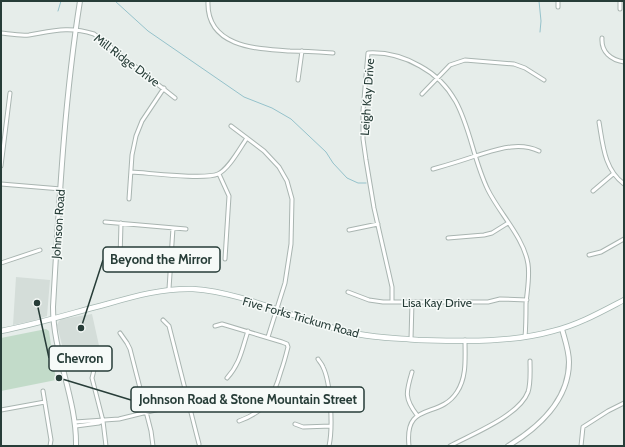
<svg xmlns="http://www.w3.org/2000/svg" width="625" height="447" viewBox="0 0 625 447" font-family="Cabin,sans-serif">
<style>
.built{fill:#d4ddd9}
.green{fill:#c2dbc9}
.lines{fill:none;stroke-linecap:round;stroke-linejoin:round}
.stream{stroke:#95c2cb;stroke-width:1}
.minor-casing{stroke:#a9b5b1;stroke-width:5}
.tertiary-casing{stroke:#a9b5b1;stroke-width:6}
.secondary-casing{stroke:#a5b7b2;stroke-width:6}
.minor{stroke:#fff;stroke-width:3}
.tertiary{stroke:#fff;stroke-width:4}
.secondary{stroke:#fff;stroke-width:4.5}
.labels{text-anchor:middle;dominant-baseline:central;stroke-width:3;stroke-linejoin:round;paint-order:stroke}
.street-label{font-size:12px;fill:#273d38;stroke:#f6faf8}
.leader{fill:none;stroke:#273d38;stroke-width:1.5}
.callout-dot{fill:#273d38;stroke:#f6faf8;stroke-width:1.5}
.callout{fill:#f6faf8;stroke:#273d38;stroke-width:1.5}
.callout-label{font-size:13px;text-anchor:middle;font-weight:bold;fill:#273d38}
</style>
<rect width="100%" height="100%" fill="#e6edea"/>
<path class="built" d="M16,277L50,280L47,316L32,321L13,325Z
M92,314L100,350L65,357L57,325L59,321L62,319Z"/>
<path class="green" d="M46,329L49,331L56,380L1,391V338Z"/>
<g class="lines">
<path class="stream" d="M115,1L148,31L244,97L272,108L291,119L326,152L333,163L347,178L358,183H366
M539,1L541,21L540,32
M58,11L61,1"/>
<g class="minor-casing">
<path id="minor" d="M208,1C206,47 256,49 290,51C304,51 319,52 333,53
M558,1V7
M620,1V9
M1,33C10,34 20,36 29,35C53,31 69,26 94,34L175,98
M602,38C601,52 611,60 624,62
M298,80L302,51
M422,94L450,65L465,60L514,64L525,68L544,80
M599,122C603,145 604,169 624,184
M231,126L264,151L279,167L287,181L292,199L291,244L285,283L268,337
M1,166L10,93
M433,169C447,165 461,161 475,156C496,150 518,141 539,151
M132,172C150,173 204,180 218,174C229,169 240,148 247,138
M219,174L229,196L225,259
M1,184L61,189
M593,191L613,174
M129,199L132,155L136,136L142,121L164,88
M105,222L186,229
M121,223L120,259L122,266
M349,230L378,224
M448,238L484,235L492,233L508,223
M589,255L601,252L624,239
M1,263L40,250
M169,289L173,228
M348,292L369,300L383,302H488L500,299L527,300
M392,302V287L374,208L366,160L363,139V111L368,53C386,52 404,57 420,66C470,93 466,145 488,190C500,214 524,238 528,264C530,277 527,291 526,304C526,315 526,326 525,337
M163,320L169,326L199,444
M215,326L222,324L282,342L287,344L288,347C286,355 284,363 281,371C273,399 266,411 239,421
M120,333L127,343L130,349L151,431L153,446
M411,339L412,302
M318,359C319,361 322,364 323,367C331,383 333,428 329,446
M94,370L92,378L103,421L106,446
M412,372C406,392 404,398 417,415
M227,378C240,364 242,349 248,331
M43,391L51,440L50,446
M1,410L45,402
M75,422L119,419L188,402
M295,424L303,427L331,426
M76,426L99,423L103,421
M409,446C404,400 439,420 457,392C467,377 465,358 465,340
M450,446C472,434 519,416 528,392C531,383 530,370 530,361
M581,446L583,427L608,411L624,403"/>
</g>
<g class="tertiary-casing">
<path id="tertiary" d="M76,446C77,399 53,354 53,307C59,205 64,102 80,1
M508,446C538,428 569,400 569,362C569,351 565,340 562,329"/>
</g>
<g class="secondary-casing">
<path id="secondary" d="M1,331C37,324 72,313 107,304C135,296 164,288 193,289C242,292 296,319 345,331C369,338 394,338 418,340C463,341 510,343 553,331C578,325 601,312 624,300"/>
</g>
<use href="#minor" class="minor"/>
<use href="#tertiary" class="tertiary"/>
<use href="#secondary" class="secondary"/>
</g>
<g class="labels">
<g class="street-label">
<text transform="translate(127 60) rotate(37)">Mill Ridge Drive</text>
<text transform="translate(367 97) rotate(-86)">Leigh Kay Drive</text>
<text transform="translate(58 224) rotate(-86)">Johnson Road</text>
<text x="437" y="302">Lisa Kay Drive</text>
<text transform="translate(301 317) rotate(16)">Five Forks Trickum Road</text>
</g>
</g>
<path class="leader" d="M81 328L103 260M37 303L49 358M59 378L131 400"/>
<g class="callout-dot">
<circle cx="81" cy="328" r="4"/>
<circle cx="37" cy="303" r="4"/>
<circle cx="59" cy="378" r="4"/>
</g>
<g class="callout">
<rect x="103" y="247" width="117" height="25" rx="4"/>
<rect x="49" y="346" width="63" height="25" rx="4"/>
<rect x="131" y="387" width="233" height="25" rx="4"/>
</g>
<g class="callout-label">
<text x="161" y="264">Beyond the Mirror</text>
<text x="80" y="363">Chevron</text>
<text x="248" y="404">Johnson Road &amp; Stone Mountain Street</text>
</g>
<rect width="625" height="447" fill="none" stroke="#273d38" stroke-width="4"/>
</svg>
